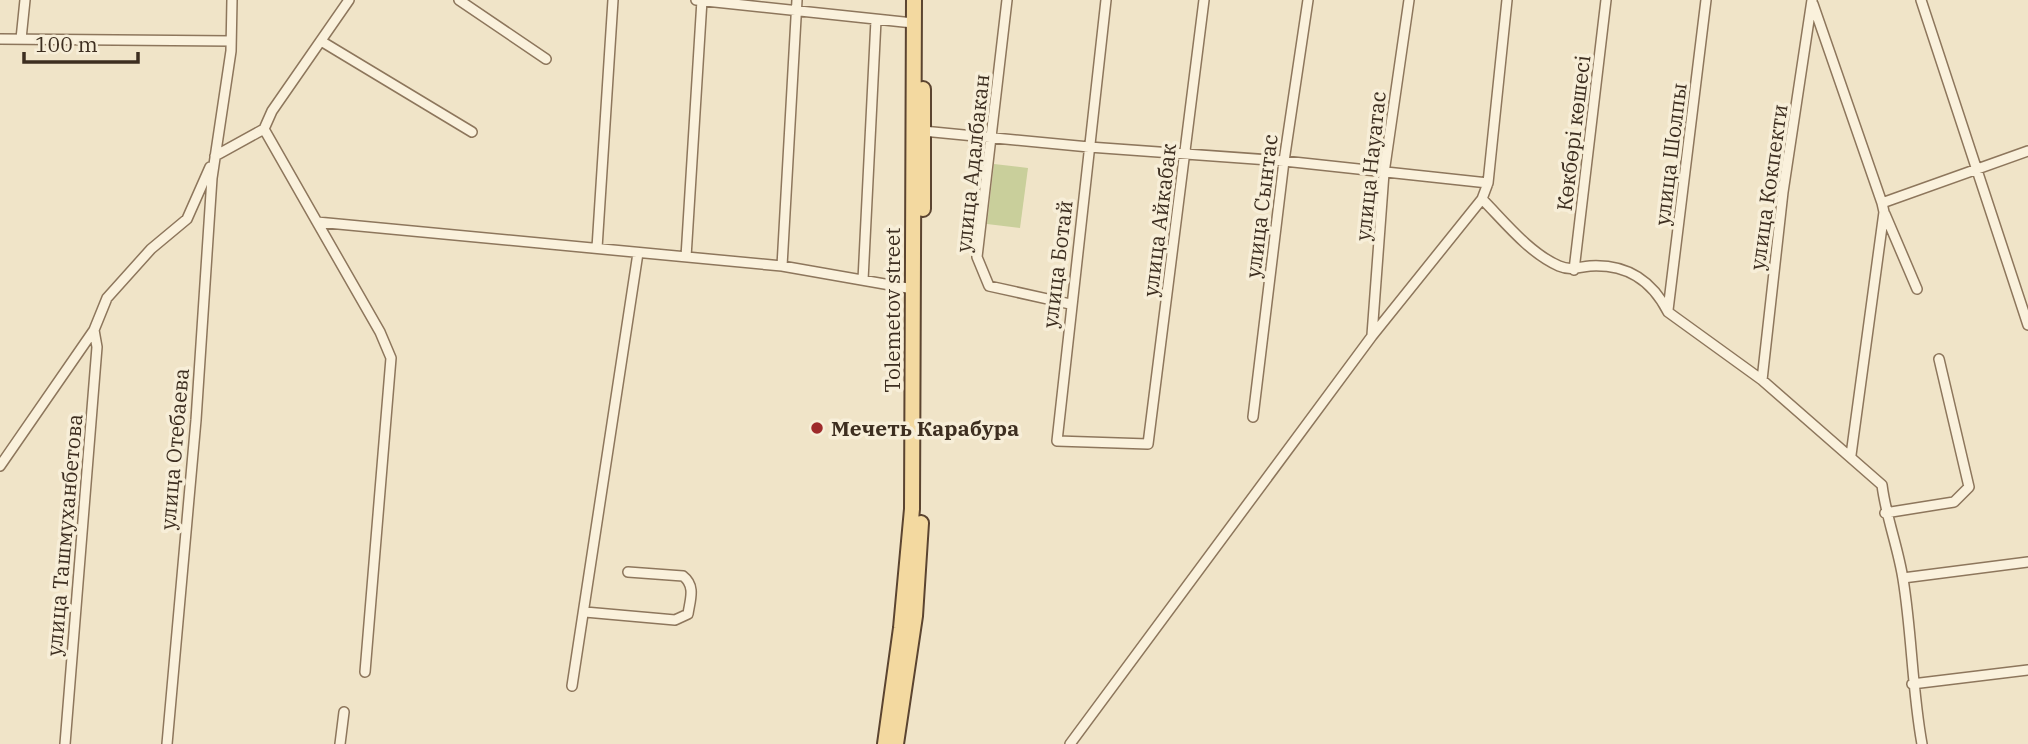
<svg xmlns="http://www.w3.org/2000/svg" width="2028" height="744" viewBox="0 0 2028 744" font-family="'IBM Plex Serif',serif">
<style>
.green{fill:#c9cf9b}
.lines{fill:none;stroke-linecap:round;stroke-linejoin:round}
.minor-casing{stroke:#8d765c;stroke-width:12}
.primary-casing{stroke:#5b4430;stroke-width:18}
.minor{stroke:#faf1dc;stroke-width:9}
.primary{stroke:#f3d9a0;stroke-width:14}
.poi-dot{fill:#9e2a2b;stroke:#f7eed8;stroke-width:2.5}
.labels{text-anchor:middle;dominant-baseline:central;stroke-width:7;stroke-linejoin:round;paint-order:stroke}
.street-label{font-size:21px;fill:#3d2e20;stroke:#f7eed8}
.poi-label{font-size:21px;font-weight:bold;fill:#3d2e20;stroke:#f7eed8;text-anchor:start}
</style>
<rect width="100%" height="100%" fill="#f0e4c8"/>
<path class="green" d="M994,164L1028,168L1020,228L987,224Z"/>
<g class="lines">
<g class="minor-casing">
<path id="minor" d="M459,0L546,59
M696,0L913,23
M1007,0L977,257L989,286L1070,304
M1106,0L1057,441L1148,444L1204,0
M1921,0L2028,325
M1813,4L1882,203L2028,151
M0,39L231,41
M21,39L25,0
M321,41L472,132
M264,129L317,222L782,266L913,289
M923,131L1089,147L1284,161L1488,183
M215,156L264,129L272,111L349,0
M1482,199C1504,221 1529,253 1559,266C1571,271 1578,267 1590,266C1626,264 1651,279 1668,312L1762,380L1882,485C1886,517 1898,547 1903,579C1912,634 1912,689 1922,744
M1885,214L1917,289
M317,222L380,332L391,358L365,672
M597,248L613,0
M686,257L702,0
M782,266L797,0
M1574,270L1606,0
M863,280L876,20
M1668,310L1706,0
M1372,335L1384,173L1409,0
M1762,380L1783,192L1812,0
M1253,417L1284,161L1308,0
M1851,455L1884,212L1882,203
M0,466L94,330L107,298L151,249L187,219L210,167
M1885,513L1954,502L1969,487L1939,359
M1903,578L2028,562
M585,612L675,620L688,614C690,600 696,586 683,576L628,572
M1912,684L2028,670
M572,686L638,253
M65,744L97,347L94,330
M167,744L196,420L212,178L231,51L232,0
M340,744L344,712
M1070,744L1372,336L1482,199L1488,183L1507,0"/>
</g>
<g class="primary-casing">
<path id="primary" d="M923,209V89
M885,744L901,628L912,509L914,0
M896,744L915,616L921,523"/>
</g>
<use href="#minor" class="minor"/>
<use href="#primary" class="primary"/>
</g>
<circle class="poi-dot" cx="817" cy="428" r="7"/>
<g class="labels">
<g class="street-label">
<text transform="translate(1573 133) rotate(-83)">Көкбөрі көшесі</text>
<text transform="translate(1670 154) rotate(-83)">улица Шолпы</text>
<text transform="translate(972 163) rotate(-84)">улица Адалбакан</text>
<text transform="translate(1370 166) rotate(-84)">улица Науатас</text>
<text transform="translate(1768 187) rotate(-82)">улица Кокпекти</text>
<text transform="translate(1261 206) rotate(-83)">улица Сынтас</text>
<text transform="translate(1159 220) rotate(-83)">улица Айкабак</text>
<text transform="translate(1057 264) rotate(-83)">улица Ботай</text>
<text transform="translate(892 310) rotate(-90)">Tolemetov street</text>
<text transform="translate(174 449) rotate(-85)">улица Отебаева</text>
<text transform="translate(64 535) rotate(-85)">улица Ташмуханбетова</text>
</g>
<g class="poi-label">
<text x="831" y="428">Мечеть Карабура</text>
</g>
</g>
<path d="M24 52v10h114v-10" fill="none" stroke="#3d2e20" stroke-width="3.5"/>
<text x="35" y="52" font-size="21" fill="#3d2e20" stroke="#f7eed8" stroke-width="5" paint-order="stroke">100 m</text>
</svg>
